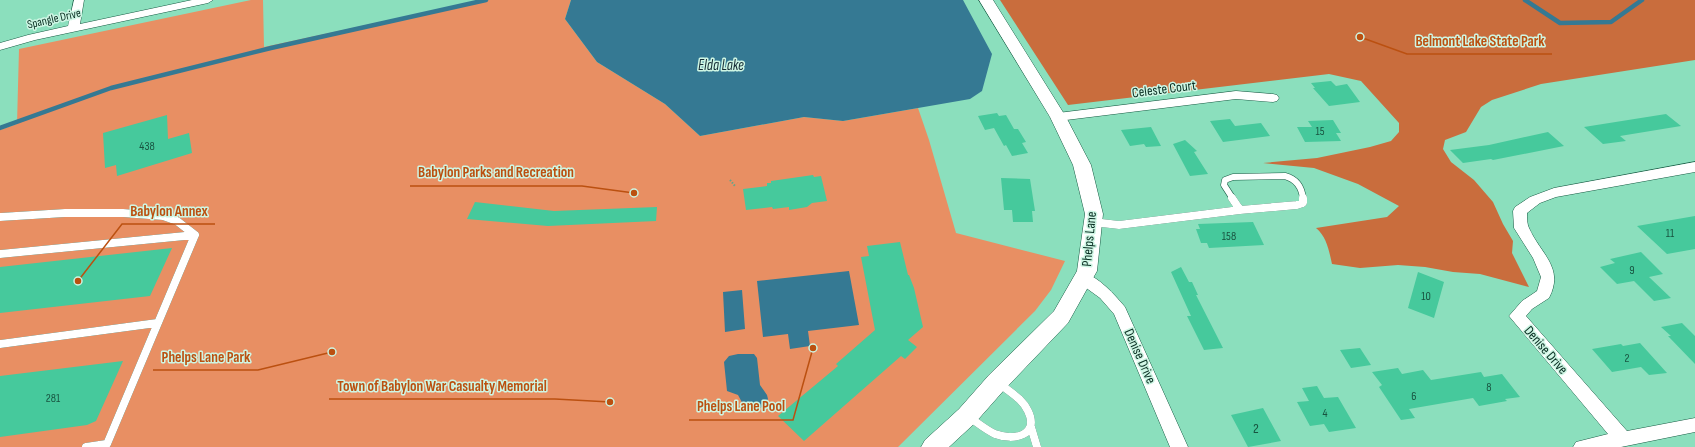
<svg xmlns="http://www.w3.org/2000/svg" width="1695" height="447" viewBox="0 0 1695 447" font-family="'Sofia Sans Condensed',sans-serif">
<style>
.green{fill:#e88f63}
.forest{fill:#c96d3d}
.water{fill:#357993}
.lines{fill:none;stroke-linecap:round;stroke-linejoin:round}
.stream{stroke:#357993;stroke-width:4.5}
.building{fill:#46c99c}
.lane-far1-casing{stroke:#185b44;stroke-width:7}
.lane-casing{stroke:#185b44;stroke-width:8}
.street-casing{stroke:#185b44;stroke-width:1}
.secondary-casing{stroke:#185b44;stroke-width:1}
.path{stroke:#61a68b;stroke-width:2;stroke-dasharray:1.5 1.5;stroke-linecap:butt}
.lane-far1{stroke:#fff;stroke-width:6}
.lane{stroke:#fff;stroke-width:8}
.street{fill:#fff;fill-rule:evenodd}
.secondary{fill:#fff;fill-rule:evenodd}
.labels{text-anchor:middle;dominant-baseline:central;stroke-width:3;stroke-linejoin:round;paint-order:stroke}
.far-street-label{font-size:12px;fill:#082d21;stroke:#cef6e4}
.number-label{font-size:12px;fill:#185440}
.street-label{font-size:14px;fill:#082d21;stroke:#cef6e4}
.near-number-label{font-size:14px;fill:#185440}
.water-label{font-size:15px;font-style:italic;fill:#162c35;stroke:#cef6e4}
.leader{fill:none;stroke:#bb5010;stroke-width:1.5}
.callout-dot{fill:#bb5010;stroke:#cef6e4;stroke-width:1.5}
.callout-label{font-size:15px;text-anchor:middle;font-weight:bold;fill:#bb5010;stroke:#cef6e4;stroke-width:3;stroke-linejoin:round;paint-order:stroke}
</style>
<rect width="100%" height="100%" fill="#8bdfbd"/>
<path class="green" d="M251,0H263L264,47L483,0H571L565,19L597,62L665,104L700,136L804,117L843,121L918,108L929,140L956,233L1065,261L1051,290L1035,311L898,447H0V130L17,124L19,49Z"/>
<path class="forest" d="M1000,0H1695V60L1541,84L1492,100L1481,107L1466,132L1445,140L1443,149L1451,162L1474,180L1493,202L1503,224L1513,241L1512,253L1529,287L1480,274L1453,272L1425,267L1398,265L1360,268L1332,264C1329,251 1327,237 1316,228L1387,217L1399,206L1358,184L1314,168L1263,163L1317,158L1370,147L1391,141L1399,132V123L1361,81L1329,74L1068,105Z"/>
<path class="water" d="M571,0H963L992,54L982,91L970,99L843,121L804,117L700,136L665,104L597,62L565,19Z
M849,271L859,325L808,331L810,346L790,349L788,334L763,337L757,281Z
M742,290L745,329L725,332L723,292Z
M738,354H754L757,358L760,385L767,395L768,399L763,407L749,410L745,408L738,395L727,391L724,362L729,356Z"/>
<g class="lines">
<path class="stream" d="M1525,0L1560,23L1611,22L1642,0
M0,128L111,88L271,48L486,0"/>
</g>
<path class="building" d="M1331,81L1336,86L1347,84L1360,102L1329,106L1313,88H1315L1311,83Z
M997,113L999,116L1006,115L1014,129H1018L1026,142L1022,143L1028,153L1012,156L1006,145L1004,146L994,128L985,130L978,116Z
M1666,114L1681,126L1620,136L1626,141L1603,144L1584,127Z
M167,115L168,139L189,133L192,153L117,176L116,165L105,168L103,133Z
M1230,119L1235,126L1261,123L1270,136L1223,142L1210,121Z
M1333,120L1341,133H1336L1341,141L1305,142L1297,127H1312L1308,121Z
M1151,127L1161,146L1146,147L1144,144L1130,146L1121,130Z
M1548,132L1564,146L1493,160L1491,159L1463,163L1450,150L1489,145Z
M1185,140L1197,151L1194,152L1208,174L1190,176L1173,144Z
M813,175L814,177L821,176L827,201L812,203L807,207L789,210V207L773,209L772,207L746,210L743,189L767,186V183H771V181Z
M1001,178L1030,179L1035,211H1032L1033,222H1013L1012,210H1004Z
M475,202L554,211L657,207L656,221L548,226L467,219Z
M1695,216V249L1667,254L1637,226Z
M1253,222L1264,245L1209,248L1207,243H1201L1196,229H1200L1198,224Z
M900,242L908,275H909L914,288L923,327L908,340L917,347L905,359L901,356L804,441L778,416L838,366L836,364L875,330L861,257L869,256L867,246Z
M172,248L150,296L0,313V267Z
M1641,252L1663,274L1649,277L1671,298L1654,301L1634,281L1617,284L1600,267L1615,263L1610,259Z
M1181,267L1189,282H1192L1198,295H1196L1223,348L1204,350L1187,316H1191L1171,272Z
M1418,272L1444,282L1434,318L1408,308Z
M1682,323L1695,336V364L1668,336H1671L1661,327Z
M1640,343L1667,373L1649,375L1641,367L1612,372L1592,349L1621,344L1623,346Z
M1360,348L1371,365L1351,368L1340,350Z
M123,361L96,421L87,425L0,437V376Z
M1398,368L1402,374L1423,370L1431,380L1481,372L1484,377L1502,374L1520,397L1505,399L1507,401L1479,406L1473,398L1409,409L1415,418L1401,420L1379,387L1382,385L1372,372Z
M1317,386L1324,398L1338,397L1356,428L1329,432L1324,424L1310,426L1297,402L1309,401L1302,388Z
M1263,408L1281,441L1248,447L1231,415Z"/>
<g class="lines">
<g class="lane-far1-casing">
<path id="lane-far1" d="M1233,199L1224,185L1225,180L1233,177L1285,176C1296,179 1302,187 1303,199"/>
</g>
<g class="lane-casing">
<path id="lane" d="M1232,198L1240,210
M1240,210L1297,205L1303,203V198
M0,217L65,213H123L163,216L177,221L195,235
M1093,222L1119,225L1240,210
M0,254L195,235
M0,344L157,323
M969,417C978,423 986,430 995,434C1013,441 1040,436 1028,411C1022,398 1009,392 999,383
M1031,427L1037,447
M86,447L106,444
M102,447L107,444L195,235"/>
</g>
<g class="street-casing">
<path id="street" d="M74,0H84L80,24L192,0H213L208,3L35,40L0,50V43L28,35L68,26Z
M1236,91L1273,94L1277,95L1279,98L1277,101L1273,102L1236,99L1058,121L1054,120L1052,117L1054,114L1058,113Z
M1695,162V172L1556,197L1540,203L1527,213C1527,218 1527,224 1529,228C1540,253 1565,268 1549,298L1532,309L1526,316L1627,431L1695,418V432L1621,447H1573L1576,442L1608,434L1509,316L1522,301L1537,291L1541,277L1533,258L1514,228L1513,211L1515,207L1530,197L1554,188Z
M1083,272C1100,278 1114,294 1125,307L1188,447H1170L1114,314L1100,298L1078,282L1076,278L1078,274Z"/>
</g>
<g class="secondary-casing">
<path id="secondary" d="M979,0H993L1066,117L1091,165L1103,214L1097,271L1068,323L1005,389L975,423L949,447H921L925,440L959,409L989,375L1054,311L1077,271L1085,214L1073,165L1050,117Z"/>
</g>
<path class="path" d="M730,180L735,186"/>
<use href="#lane-far1" class="lane-far1"/>
<use href="#lane" class="lane"/>
<use href="#street" class="street"/>
<use href="#secondary" class="secondary"/>
</g>
<g class="labels">
<g class="far-street-label">
<text transform="translate(54 19) rotate(-13)">Spangle Drive</text>
</g>
<g class="number-label">
<text x="1320" y="131">15</text>
<text x="147" y="146">438</text>
<text x="1670" y="233">11</text>
<text x="1229" y="236">158</text>
<text x="1632" y="270">9</text>
<text x="1426" y="296">10</text>
<text x="1627" y="358">2</text>
<text x="1489" y="387">8</text>
<text x="1414" y="396">6</text>
<text x="53" y="398">281</text>
<text x="1325" y="413">4</text>
</g>
<g class="street-label">
<text transform="translate(1164 89) rotate(-7)">Celeste Court</text>
<text transform="translate(1089 239) rotate(-85)">Phelps Lane</text>
<text transform="translate(1546 350) rotate(49)">Denise Drive</text>
<text transform="translate(1140 356) rotate(66)">Denise Drive</text>
</g>
<g class="near-number-label">
<text x="1256" y="428">2</text>
</g>
<g class="water-label">
<text x="721" y="65">Elda Lake</text>
</g>
</g>
<path class="leader" d="M1360 37L1407 54H1552M634 193L582 186H410M78 281L122 224H215M332 352L258 370H153M610 402L555 399H329M813 348L793 420H689"/>
<g class="callout-dot">
<circle cx="1360" cy="37" r="4"/>
<circle cx="634" cy="193" r="4"/>
<circle cx="78" cy="281" r="4"/>
<circle cx="332" cy="352" r="4"/>
<circle cx="610" cy="402" r="4"/>
<circle cx="813" cy="348" r="4"/>
</g>
<g class="callout-label">
<text x="1480" y="46">Belmont Lake State Park</text>
<text x="496" y="177">Babylon Parks and Recreation</text>
<text x="169" y="216">Babylon Annex</text>
<text x="206" y="362">Phelps Lane Park</text>
<text x="442" y="391">Town of Babylon War Casualty Memorial</text>
<text x="741" y="411">Phelps Lane Pool</text>
</g>
</svg>
